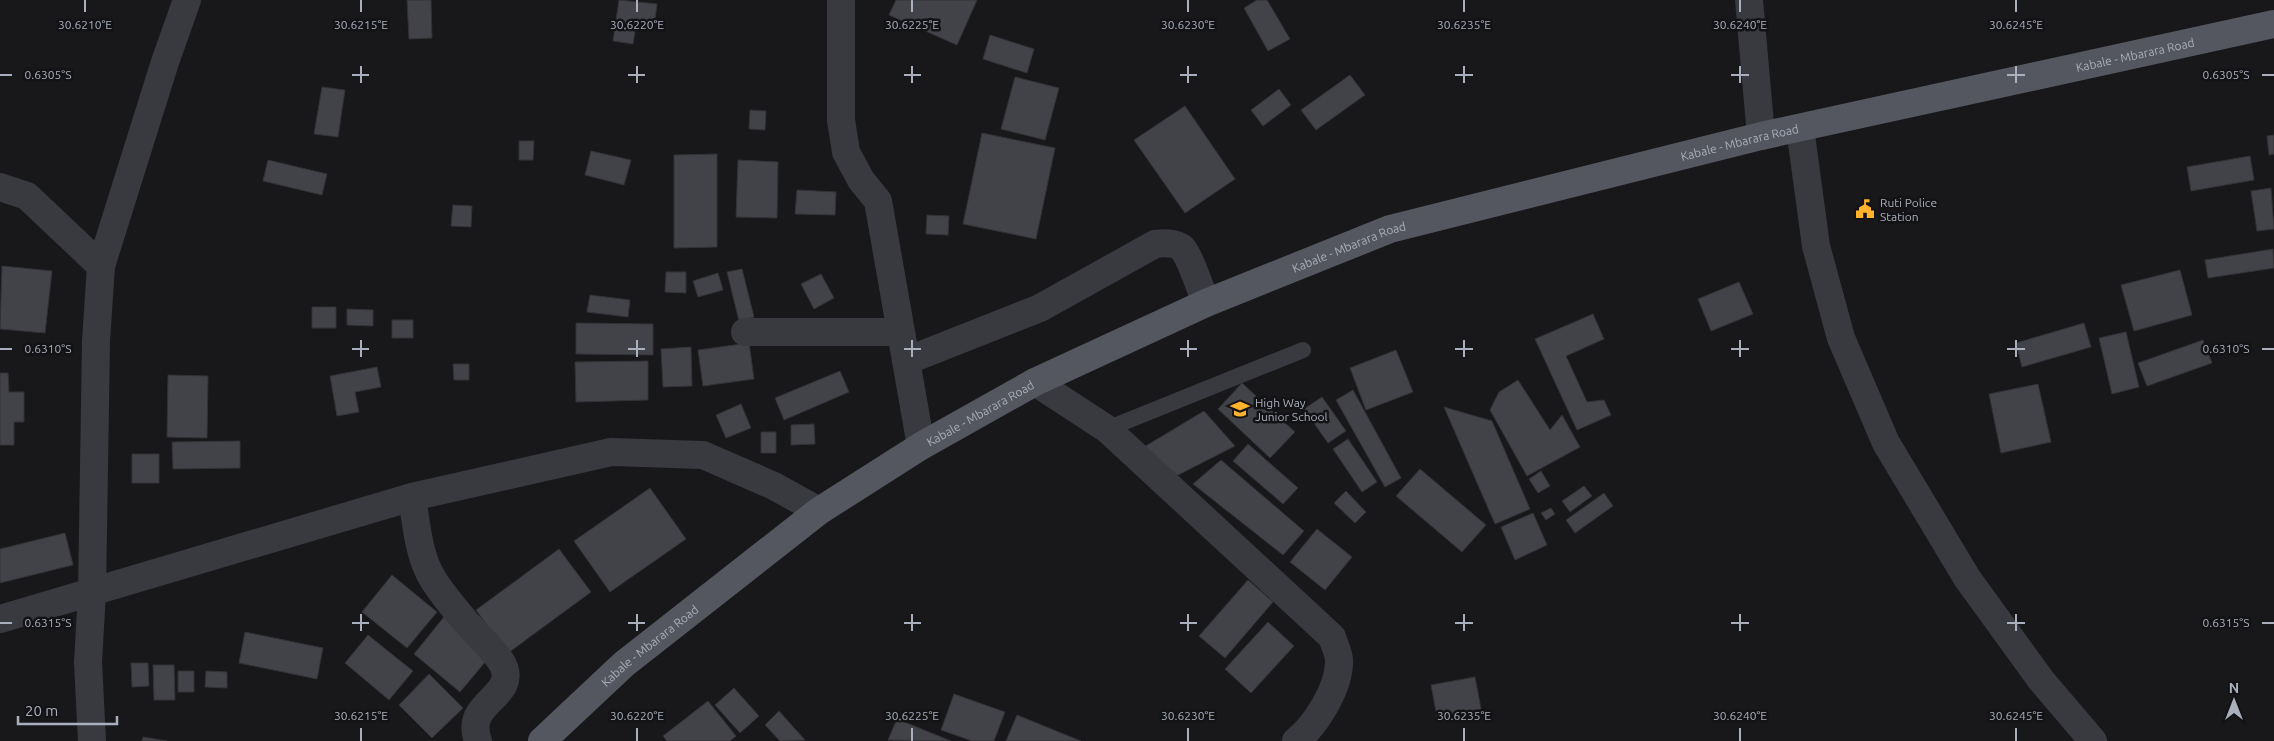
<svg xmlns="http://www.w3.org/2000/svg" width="2274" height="741" viewBox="0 0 2274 741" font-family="Ubuntu,sans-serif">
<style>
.building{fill:#424348;stroke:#323237}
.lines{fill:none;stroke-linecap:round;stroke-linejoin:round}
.service{stroke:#393a40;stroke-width:16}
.minor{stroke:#393a40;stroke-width:28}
.primary{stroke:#54575f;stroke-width:28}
.ticks{fill:none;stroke:#a9afbc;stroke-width:2}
.labels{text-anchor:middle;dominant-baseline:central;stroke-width:5;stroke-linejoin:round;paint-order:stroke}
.street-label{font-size:12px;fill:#a9afbc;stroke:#131316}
.poi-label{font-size:12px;fill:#a9afbc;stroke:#131316;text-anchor:start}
.ticks-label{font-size:12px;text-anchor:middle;fill:#a9afbc;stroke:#131316;stroke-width:5;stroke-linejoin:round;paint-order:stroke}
</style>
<rect width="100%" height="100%" fill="#18181b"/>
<path class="building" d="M407,0H431L432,38L409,39Z
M619,0L657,4L654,27L636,25L633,44L613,41Z
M896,0H977L957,45L889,15Z
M1257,0H1267L1290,39L1268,51L1244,8Z
M990,35L1034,49L1027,73L983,59Z
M1350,75L1365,95L1316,130L1301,110Z
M1015,77L1059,88L1045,140L1001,129Z
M322,87L345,90L338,137L314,134Z
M1279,89L1291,105L1263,126L1251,110Z
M1185,106L1235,179L1185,213L1134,140Z
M750,110L766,111L765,130L749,129Z
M982,133L1055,148L1036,239L963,224Z
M2274,135V154L2269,155L2267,136Z
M519,141H534L533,160H519Z
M591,151L631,160L624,185L585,175Z
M717,154V247L674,248V155Z
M2250,156L2254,180L2191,191L2187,167Z
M268,160L327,174L322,195L263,181Z
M738,160L778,162L777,218L736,217Z
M2271,188L2274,229L2257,231L2251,191Z
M797,190L836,192L835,215L795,214Z
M453,205L472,206L471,227L451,226Z
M927,215L949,216L948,235L926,234Z
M2273,249L2274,268L2208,278L2205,260Z
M2,266L52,271L45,333L0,329Z
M742,269L754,317L739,321L727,272Z
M2180,270L2192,315L2134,331L2121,285Z
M666,272H686V293L665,292Z
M718,273L723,290L698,297L693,281Z
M821,274L834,298L814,309L801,284Z
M1739,282L1753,314L1711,331L1698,299Z
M590,295L630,300L628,317L587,312Z
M312,307H336V328H312Z
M347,309L373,310V326L347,325Z
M1593,314L1604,339L1566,356L1587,402L1604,400L1611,415L1577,430L1535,339Z
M392,320H413V338H392Z
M576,323L653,324V355L576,354Z
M2084,323L2091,347L2022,367L2016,343Z
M2126,332L2139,387L2112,394L2099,338Z
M2203,340L2212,363L2147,386L2138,363Z
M749,343L754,379L703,386L698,350Z
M691,347L692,386L663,387L661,349Z
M1396,350L1413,392L1366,410L1350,368Z
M648,361V400L576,402L575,362Z
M453,364H469V380H454Z
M377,367L381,387L355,392L359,412L337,416L330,376Z
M840,371L849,392L784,420L775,398Z
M0,373H8L9,392H24V422H14V445H0Z
M168,375L208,376L207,438L167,437Z
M1518,380L1550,430L1562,415L1580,447L1527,476L1490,410L1499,392Z
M1242,383L1295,432L1270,458L1218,409Z
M2038,384L2051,442L2001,453L1989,394Z
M1353,390L1401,478L1385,487L1336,400Z
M1322,397L1346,431L1328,443L1304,409Z
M741,404L751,428L726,438L716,415Z
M1444,407L1492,421L1530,509L1495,524Z
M1204,411L1235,446L1176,476L1144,447Z
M814,424L815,444L791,445V425Z
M761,432H776V453H761Z
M1348,439L1377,482L1362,492L1333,449Z
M240,441V468L173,469L172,442Z
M1248,444L1298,488L1283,504L1233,461Z
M132,454H159V483H132Z
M1221,460L1304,531L1283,555L1193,484Z
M1420,469L1486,525L1462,552L1396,496Z
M1541,471L1550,486L1538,493L1529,479Z
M1584,486L1592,496L1570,512L1562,501Z
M650,488L686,539L610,592L574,541Z
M1346,491L1366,512L1355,523L1334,503Z
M1604,493L1613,506L1575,533L1566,520Z
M1551,508L1555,514L1546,520L1541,513Z
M1533,513L1547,545L1515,560L1501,527Z
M1317,529L1352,557L1325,590L1290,562Z
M65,533L73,565L0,583V549Z
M559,549L591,592L508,653L476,610Z
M392,575L437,612L407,648L362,612Z
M1248,580L1273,602L1225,658L1199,636Z
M444,617L491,655L460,692L414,654Z
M1268,622L1294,646L1251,693L1225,669Z
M245,632L323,648L317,679L239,663Z
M368,635L413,671L389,700L345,663Z
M131,663H148L149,686L132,687Z
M153,665H174L175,700H154Z
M178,671H194V692H178Z
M206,671L227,672V688L205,687Z
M429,674L463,708L432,738L399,705Z
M1475,677L1482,714L1438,722L1431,685Z
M734,688L759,716L740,733L715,705Z
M954,694L1005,712L994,741H972L941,730Z
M708,701L736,736L730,741H667L663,736Z
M779,711L805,740L780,741L765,725Z
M1017,715L1081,741H1006Z
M897,719L951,741L888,740Z
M143,737L167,741H142Z"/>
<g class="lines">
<path class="service" d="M1107,429L1303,350"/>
<path class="minor" d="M841,0V120L846,152L861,180L878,201L921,446
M1749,0L1761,136
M1800,128L1816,246L1841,338L1886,443L1967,578L2041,680L2093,741
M0,187L27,196L101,266
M745,332H901
M906,361L1040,308L1155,244C1163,243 1174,242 1182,248C1190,256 1201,291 1206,303
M1035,382L1107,429L1332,637C1334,644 1339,653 1339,660C1340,687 1316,725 1296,741
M412,497C416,521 418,550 429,572C436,587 454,608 465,621C474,631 497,653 503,665C518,698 463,701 478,741
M0,619L412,497L611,452L703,455L774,486L819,511
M92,741L88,662L92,593L96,341L101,266L165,62L187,0"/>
<path class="primary" id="s1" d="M542,741L624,664L819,511L921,446L1035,382L1206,303L1390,229L1761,136L2274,24"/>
</g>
<path class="ticks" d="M85,0V12M361,0V12M637,0V12M912,0V12M1188,0V12M1464,0V12M1740,0V12M2016,0V12M361,66V83M637,66V83M912,66V83M1188,66V83M1464,66V83M1740,66V83M2016,66V83M0,75H12M352,75H369M628,75H645M904,75H921M1180,75H1197M1455,75H1473M1731,75H1749M2007,75H2025M2262,75H2274M361,340V357M637,340V357M912,340V357M1188,340V357M1464,340V357M1740,340V357M2016,340V357M0,349H12M352,349H369M628,349H645M904,349H921M1180,349H1197M1455,349H1473M1731,349H1749M2007,349H2025M2262,349H2274M361,614V631M637,614V631M912,614V631M1188,614V631M1464,614V631M1740,614V631M2016,614V631M0,623H12M352,623H369M628,623H645M904,623H921M1180,623H1197M1455,623H1473M1731,623H1749M2007,623H2025M2262,623H2274M361,728V741M637,728V741M912,728V741M1188,728V741M1464,728V741M1740,728V741M2016,728V741"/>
<defs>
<g id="civic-bare" transform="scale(1.5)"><path d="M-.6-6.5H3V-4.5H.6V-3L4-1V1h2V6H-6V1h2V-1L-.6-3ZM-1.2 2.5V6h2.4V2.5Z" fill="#ffb22c" stroke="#131316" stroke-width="2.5" paint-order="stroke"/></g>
<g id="school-bare" transform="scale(1.5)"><path d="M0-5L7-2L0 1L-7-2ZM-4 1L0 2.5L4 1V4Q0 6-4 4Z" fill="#ffb22c" stroke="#131316" stroke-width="2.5" paint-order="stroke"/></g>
</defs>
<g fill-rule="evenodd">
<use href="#civic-bare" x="1865" y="209"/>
<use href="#school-bare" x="1240" y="409"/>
</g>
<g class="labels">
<g class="street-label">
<text stroke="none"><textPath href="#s1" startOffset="1764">Kabale - Mbarara Road</textPath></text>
<text stroke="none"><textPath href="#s1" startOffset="1359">Kabale - Mbarara Road</textPath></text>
<text stroke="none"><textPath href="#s1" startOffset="954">Kabale - Mbarara Road</textPath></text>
<text stroke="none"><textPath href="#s1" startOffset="549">Kabale - Mbarara Road</textPath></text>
<text stroke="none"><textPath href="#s1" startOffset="144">Kabale - Mbarara Road</textPath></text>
</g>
<g class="poi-label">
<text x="1880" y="202">Ruti Police<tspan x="1880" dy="14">Station</tspan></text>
<text x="1255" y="402">High Way<tspan x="1255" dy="14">Junior School</tspan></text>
</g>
</g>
<g class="ticks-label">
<text x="85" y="29">30.6210°E</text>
<text x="361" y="29">30.6215°E</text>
<text x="637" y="29">30.6220°E</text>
<text x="912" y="29">30.6225°E</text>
<text x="1188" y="29">30.6230°E</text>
<text x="1464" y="29">30.6235°E</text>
<text x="1740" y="29">30.6240°E</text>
<text x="2016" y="29">30.6245°E</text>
<text x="48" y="79">0.6305°S</text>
<text x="2226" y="79">0.6305°S</text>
<text x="48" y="353">0.6310°S</text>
<text x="2226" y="353">0.6310°S</text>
<text x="48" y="627">0.6315°S</text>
<text x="2226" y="627">0.6315°S</text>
<text x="361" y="720">30.6215°E</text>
<text x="637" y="720">30.6220°E</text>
<text x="912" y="720">30.6225°E</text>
<text x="1188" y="720">30.6230°E</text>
<text x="1464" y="720">30.6235°E</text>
<text x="1740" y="720">30.6240°E</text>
<text x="2016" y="720">30.6245°E</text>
</g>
<g transform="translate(2234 701)" stroke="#131316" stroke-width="4" paint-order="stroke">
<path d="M0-4L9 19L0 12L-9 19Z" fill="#a9afbc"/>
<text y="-8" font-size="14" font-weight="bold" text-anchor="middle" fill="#a9afbc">N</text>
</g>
<path d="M18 716v8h99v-8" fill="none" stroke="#a9afbc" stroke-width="2.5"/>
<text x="25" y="716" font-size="15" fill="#a9afbc" stroke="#131316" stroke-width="4" paint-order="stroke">20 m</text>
</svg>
